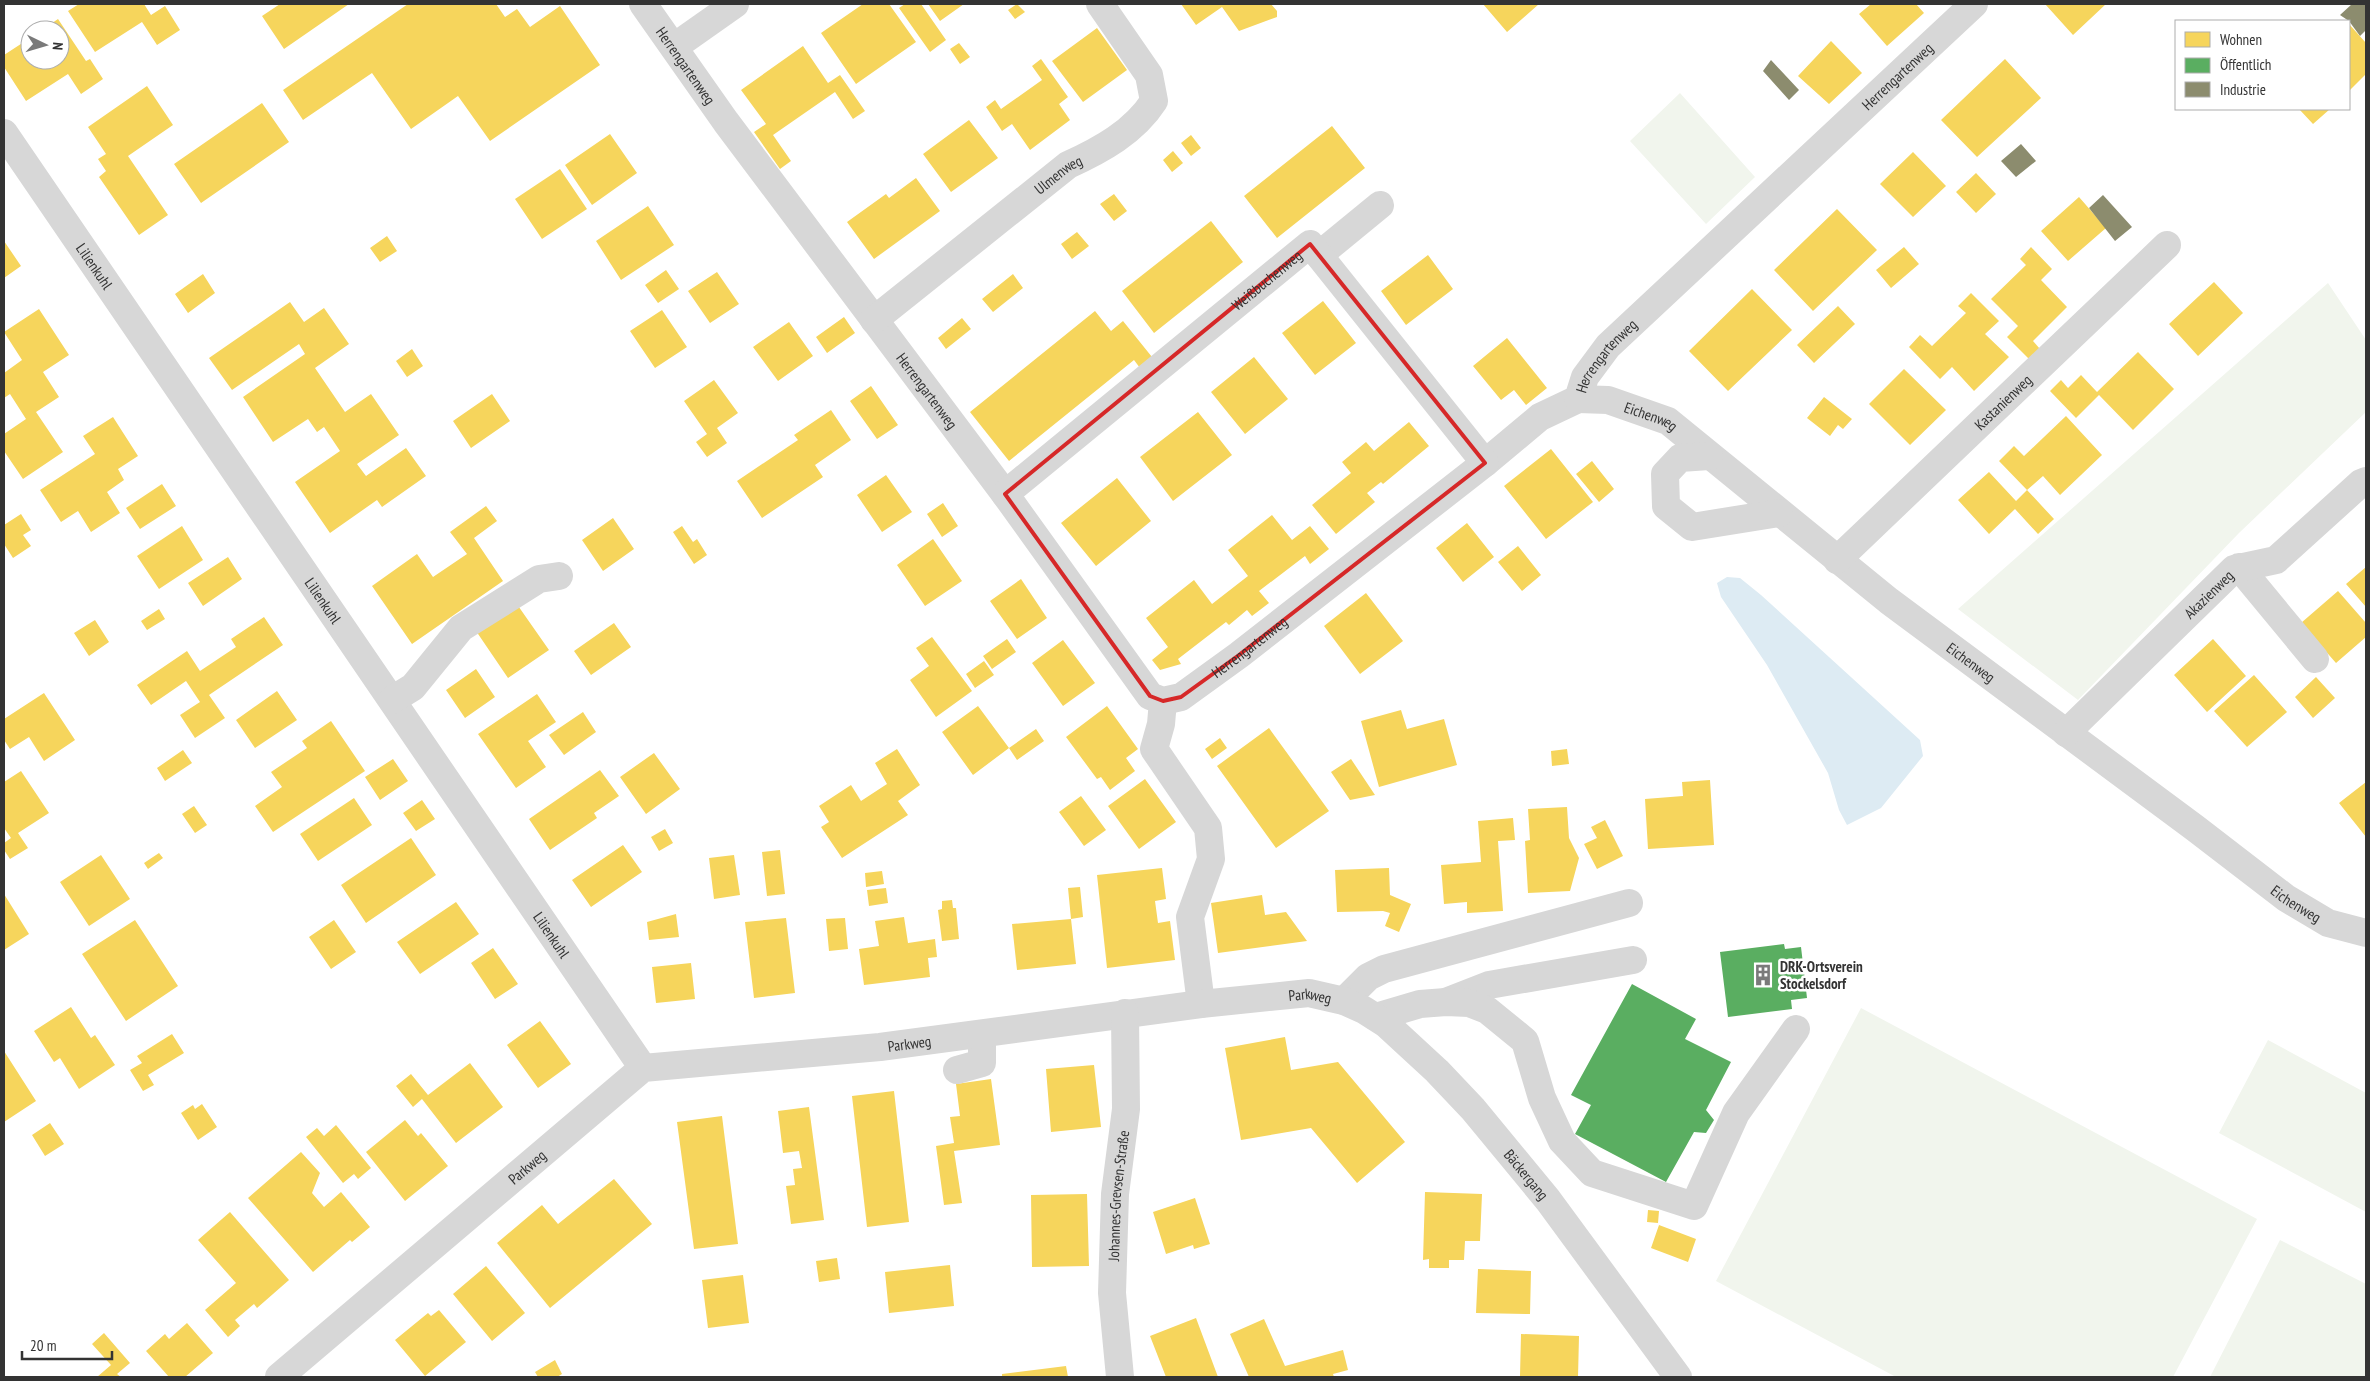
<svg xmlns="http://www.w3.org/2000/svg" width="2370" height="1381" viewBox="0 0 2370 1381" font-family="'PT Sans Narrow',sans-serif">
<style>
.green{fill:#f1f5ed}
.water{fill:#ddebf3}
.homes{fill:#f6d55c}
.public{fill:#5aae61}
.industry{fill:#8c8c6e}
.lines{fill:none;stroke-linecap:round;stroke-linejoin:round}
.minor{stroke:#d7d7d7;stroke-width:28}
.marked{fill:none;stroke:#d62828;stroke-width:4;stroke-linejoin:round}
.labels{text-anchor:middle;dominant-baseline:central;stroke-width:5;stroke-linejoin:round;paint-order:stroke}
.street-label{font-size:15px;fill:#333;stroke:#fff}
.poi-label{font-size:15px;font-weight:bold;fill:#333;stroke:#fff;text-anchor:start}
</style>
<rect width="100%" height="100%" fill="#fff"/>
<path class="green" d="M1680,93L1755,177L1706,224L1630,141Z
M2328,283L2366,340V412L2239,533L2078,700L1958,609Z
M1861,1008L2257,1219L2173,1377H1896L1716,1281Z
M2268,1040L2366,1093V1212L2219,1133Z
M2280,1240L2366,1284V1377H2210Z"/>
<path class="water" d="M1727,577L1740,578L1761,595L1920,740L1923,756L1881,808L1847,825L1839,810L1828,773L1767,665L1721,597L1717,583Z"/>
<path class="homes" d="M79,4H144L151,15L165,6L180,30L157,45L142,22L95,52L68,11Z
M280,4H349L284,49L262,16Z
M408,4H496L505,17L517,9L530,27L560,6L600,65L490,141L458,96L411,129L372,73L303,120L283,90Z
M863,4H889L916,42L856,84L821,33Z
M905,4H921L946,40L930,52L899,8Z
M928,4H964L940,21Z
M1017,4L1025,12L1015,19L1008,10Z
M1181,4H1271L1277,11V17L1239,31L1222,7L1196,25Z
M1483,4H1539L1507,32Z
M1871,4H1916L1924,13L1887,46L1859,14Z
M2045,4H2106L2073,35Z
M58,19L86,61L90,59L103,79L81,94L68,74L26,101L4,67V55L30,38V60H60V30H42Z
M2349,24L2366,43V74L2349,91Z
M1097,28L1127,70L1083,102L1052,61Z
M1831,41L1862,73L1829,104L1798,76Z
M959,43L970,57L960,64L950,49Z
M803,46L828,83L840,75L865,111L853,119L835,92L773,135L791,161L780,169L754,132L766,124L741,90Z
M1041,59L1068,97L1059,104L1070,120L1030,150L1012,124L1002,131L986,107L995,100L1001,109L1042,80L1032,66Z
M2005,59L2041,98L1977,157L1941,120Z
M147,86L173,125L128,156L168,215L139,235L99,177L106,171L98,159L106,154L88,127Z
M262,103L289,142L201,203L174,164Z
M2299,109H2330L2313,124Z
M969,120L998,158L951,192L923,154Z
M1332,126L1365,168L1277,238L1244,196Z
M610,134L637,173L592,205L565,165Z
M1191,135L1201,148L1191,156L1181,143Z
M1173,151L1183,163L1172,172L1163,160Z
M1913,152L1946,186L1913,217L1880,184Z
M560,169L587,209L542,239L515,199Z
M1976,173L1996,194L1976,213L1956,192Z
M916,178L940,211L874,259L847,222L886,194L889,198Z
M1114,194L1127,211L1114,221L1100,204Z
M2079,197L2106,228L2068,261L2041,231Z
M648,206L674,245L621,280L596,241Z
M1837,209L1877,250L1813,311L1774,270Z
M1211,221L1243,262L1154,333L1122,291Z
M1077,232L1089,246L1072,259L1061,244Z
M387,236L397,251L380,262L370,248Z
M4,241L21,266L4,278Z
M1904,247L1919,264L1891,288L1876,270Z
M2031,247L2052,269L2041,280L2067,307L2033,341L2040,349L2029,359L2007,337L2018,326L1991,299L2026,265L2020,259Z
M1428,255L1453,289L1406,325L1381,291Z
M666,270L679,289L658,303L645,285Z
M717,272L739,304L710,323L688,291Z
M203,274L215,293L188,313L175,294Z
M1013,274L1023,288L993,312L982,299Z
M2214,282L2243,313L2198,356L2169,324Z
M1752,289L1792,330L1728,391L1689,351Z
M1971,293L1999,321L1985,334L2009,357L1974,391L1952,367L1940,379L1909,347L1920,335L1932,346L1966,313L1958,306Z
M1323,301L1356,343L1315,375L1282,333Z
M290,302L304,322L324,308L349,344L315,368L345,412L371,394L399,435L357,464L366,476L406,448L426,476L382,507L377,500L330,533L295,482L340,451L324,427L317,432L308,419L273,442L243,397L305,354L299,344L232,390L209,358Z
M1838,306L1855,324L1814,363L1797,345Z
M39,309L69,355L43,372L59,397L36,412L63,452L23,479L4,451V434L26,419L10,394L4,398V373L22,360L4,332Z
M662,310L687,347L655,368L630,331Z
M1095,311L1111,331L1123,321L1152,357L1140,368L1134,360L1009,461L970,412Z
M844,317L855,333L827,353L816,337Z
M962,318L971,329L946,349L938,338Z
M789,322L813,356L778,381L753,347Z
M1507,338L1547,388L1526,405L1514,390L1501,400L1473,366Z
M412,349L423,366L407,377L396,361Z
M2138,352L2174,389L2133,430L2099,395L2076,418L2050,391L2061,380L2068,388L2081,375L2097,392Z
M1254,357L1288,399L1245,434L1211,392Z
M1904,369L1946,410L1910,445L1869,404Z
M714,380L738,413L717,428L727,443L707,457L696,442L707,434L684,401Z
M871,386L898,425L877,439L850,401Z
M492,394L510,421L471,448L453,421Z
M1824,397L1852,419L1843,429L1838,425L1830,436L1807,418Z
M831,410L851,440L815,465L823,477L762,518L737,481L798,440L794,435Z
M1198,412L1232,455L1173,501L1140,457Z
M2066,416L2102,455L2060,495L2043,476L2027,490L1999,461L2014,446L2024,456Z
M113,417L138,456L118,469L124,480L107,492L120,513L91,532L78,511L61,522L40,490L95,454L83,436Z
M1409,422L1429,446L1383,484L1381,482L1367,493L1375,502L1336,534L1312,505L1351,473L1342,462L1366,442L1374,451Z
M1551,449L1593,502L1546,539L1504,486Z
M1592,461L1614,489L1599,502L1576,474Z
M1989,472L2016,501L2027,490L2054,519L2038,534L2015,509L1989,534L1958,500Z
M886,475L912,512L882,532L857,495Z
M1117,478L1151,521L1096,566L1061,523Z
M162,484L176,506L140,529L126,508Z
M943,503L958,526L942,537L927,514Z
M486,506L497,521L474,538L503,581L412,644L372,586L417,554L433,577L467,554L450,532Z
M21,514L31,530L23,535L31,546L13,558L4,544V525Z
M1272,515L1292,540L1310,526L1329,549L1310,564L1305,556L1259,591L1269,603L1252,616L1247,610L1229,625L1226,622L1178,659L1181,664L1160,670L1152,660L1168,647L1146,618L1194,580L1212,604L1248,576L1228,550Z
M613,518L634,549L603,571L582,540Z
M1467,523L1494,557L1463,582L1436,548Z
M182,526L203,560L159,589L137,556Z
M682,526L693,542L697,539L707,555L694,564L673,532Z
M933,539L962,581L925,606L897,565Z
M1518,546L1541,575L1522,591L1498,562Z
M228,557L242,579L203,606L188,583Z
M2366,567V607L2346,584Z
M1021,579L1047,618L1017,639L990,601Z
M2338,591L2366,623V637L2336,663L2301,623Z
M1366,593L1403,641L1360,674L1324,626Z
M514,600L549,650L508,678L474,628Z
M159,609L165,619L147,630L141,621Z
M264,617L283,645L209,695L225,718L195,738L180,715L200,702L186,681L151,705L137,685L187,651L200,671L236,647L231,639Z
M95,620L109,642L89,656L74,633Z
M614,623L631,647L591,675L574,651Z
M932,637L972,691L936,717L910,680L929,666L916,648Z
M1007,639L1016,652L992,669L983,656Z
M2213,639L2246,676L2207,712L2174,675Z
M1063,640L1095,683L1063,706L1032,663Z
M984,661L994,675L975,688L966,674Z
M476,669L495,697L465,718L446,690Z
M2254,675L2287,712L2247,747L2214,711Z
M2316,677L2335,698L2313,718L2295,697Z
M277,691L297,720L255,748L236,720Z
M44,693L75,740L44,761L29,737L10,749L4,740V719Z
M537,694L556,722L528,741L546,767L516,788L478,734Z
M978,706L1009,748L973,775L942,732Z
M1107,706L1138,749L1126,758L1135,771L1110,790L1101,777L1097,779L1066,737Z
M1401,710L1407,729L1444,719L1457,765L1379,787L1361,721Z
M583,712L596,732L564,755L549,735Z
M331,721L365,771L273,832L255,806L282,787L271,772L307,748L302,741Z
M1269,728L1329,811L1276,848L1217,766Z
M1036,729L1044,741L1017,760L1009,748Z
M1220,738L1227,748L1212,759L1205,749Z
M897,749L920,785L898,801L908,815L842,858L821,827L829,822L819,806L851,785L861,801L887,784L875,763Z
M1567,749L1569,764L1552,766L1551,751Z
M183,750L192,763L165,781L157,768Z
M654,753L680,789L646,814L620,777Z
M393,759L408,781L380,800L365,777Z
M1351,759L1375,795L1350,800L1331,772Z
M600,770L619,796L594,813L597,818L550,850L529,819Z
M21,771L49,813L18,833L28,848L10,859L4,850V843L11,838L4,828V782Z
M1145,779L1176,822L1139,849L1108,806Z
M1710,780L1714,845L1648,849L1645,799L1683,796L1682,782Z
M2366,782V837L2339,803Z
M1081,796L1106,830L1084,846L1059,812Z
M354,798L372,825L318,861L300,834Z
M422,800L435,819L416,831L403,813Z
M194,806L207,825L195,833L182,814Z
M1567,807L1569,838L1579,858L1570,891L1528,893L1525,841L1530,840L1528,809Z
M1513,818L1515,840L1498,841L1503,911L1467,913V902L1444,904L1441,865L1481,862L1478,821Z
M1605,820L1623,856L1597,869L1584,844L1597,838L1591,827Z
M665,829L673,843L659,851L651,837Z
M411,838L436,875L366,923L341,885Z
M623,845L642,872L591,907L572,880Z
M780,850L785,894L767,896L762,852Z
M159,853L163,858L148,869L144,863Z
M101,855L130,899L89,926L60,882Z
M734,855L740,895L714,899L709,858Z
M1162,868L1166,899L1155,901L1158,923L1170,921L1175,960L1107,968L1097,875Z
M1389,868L1390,895L1411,904L1399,932L1385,926L1390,913L1383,911L1337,912L1335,870Z
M882,871L884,884L866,887L865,873Z
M1080,887L1083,917L1071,919L1068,888Z
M886,888L888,903L869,906L867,890Z
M4,894L29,934L4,950Z
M1262,895L1265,915L1286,912L1307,941L1218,953L1211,903Z
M952,900L953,908H956L959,939L942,941L938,910L942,909V901Z
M456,902L479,934L420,974L397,942Z
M676,914L679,937L649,940L647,922Z
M904,917L908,943L935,939L937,957L928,958L930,977L864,985L859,949L879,946L875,921Z
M786,918L795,993L754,998L745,922Z
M845,918L848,949L829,951L826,919Z
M1071,919L1076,964L1017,970L1012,924Z
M135,920L178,986L126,1021L82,954Z
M334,920L356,952L331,969L309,937Z
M493,948L518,984L495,999L471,963Z
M691,963L695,999L656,1003L652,967Z
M71,1007L91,1038L95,1035L115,1065L79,1089L60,1058L54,1062L34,1031Z
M540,1021L571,1064L538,1088L507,1045Z
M172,1034L184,1053L148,1075L154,1085L143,1091L130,1070L142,1063L137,1056Z
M1285,1037L1291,1070L1338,1062L1405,1142L1357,1183L1311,1128L1241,1140L1225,1048Z
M4,1051L36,1101L4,1122Z
M470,1063L503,1107L456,1143L422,1099L413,1107L396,1086L411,1074L428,1095Z
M1094,1065L1101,1127L1051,1132L1046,1069Z
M991,1079L1000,1145L954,1151L962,1203L944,1205L936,1146L954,1143L950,1117L960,1116L956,1084Z
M894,1091L909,1222L867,1227L852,1096Z
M202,1104L217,1127L198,1140L181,1113L193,1105L195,1109Z
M809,1107L824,1220L791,1224L786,1186L795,1185L793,1169L802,1168L799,1151L783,1153L778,1111Z
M722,1116L738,1244L694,1249L677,1122Z
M405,1120L418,1136L421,1133L448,1166L405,1201L366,1152Z
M50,1123L64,1144L45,1156L32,1135Z
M336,1125L371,1168L358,1179L354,1174L343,1183L306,1137L317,1128L324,1136Z
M301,1152L320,1173L312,1193L324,1207L341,1192L370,1227L352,1242L350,1240L313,1272L248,1198Z
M614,1179L652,1224L550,1308L497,1243L542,1205L558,1224Z
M1425,1192L1482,1194L1480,1241H1465L1464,1260H1449V1268H1429V1259L1423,1260Z
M1087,1194L1089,1266L1032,1267L1031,1195Z
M1195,1198L1210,1244L1194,1249L1193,1245L1166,1254L1153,1212Z
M1648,1210L1659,1211L1658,1223L1647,1222Z
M230,1212L289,1280L257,1308L254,1304L235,1320L240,1326L228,1337L205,1310L236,1283L198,1240Z
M1659,1225L1696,1239L1688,1262L1651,1248Z
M837,1258L840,1279L819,1282L816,1261Z
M950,1265L954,1306L889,1313L885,1272Z
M486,1266L525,1313L492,1341L453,1294Z
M1478,1269L1531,1271L1530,1314L1476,1313Z
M743,1275L749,1323L708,1328L702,1280Z
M439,1310L466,1342L425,1376L395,1340L428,1313L431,1316Z
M1196,1318L1218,1377H1166L1150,1336Z
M1264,1319L1285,1366L1343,1350L1348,1370L1333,1374L1334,1377H1249L1230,1334Z
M187,1323L213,1353L185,1377H169L146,1351L165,1334L169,1339Z
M104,1333L130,1363L117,1374L121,1377H97L111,1365L92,1344Z
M1521,1334L1579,1336L1578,1377L1520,1376Z
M555,1360L562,1374L557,1377H538L535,1372Z
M1066,1366L1068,1377H1002V1374Z"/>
<path class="public" d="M1784,944L1785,949L1801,947L1807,998L1791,1000L1792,1009L1728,1017L1720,952Z
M1632,984L1696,1019L1685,1039L1731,1062L1706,1110L1714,1120L1706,1133L1694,1132L1666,1182L1575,1134L1591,1105L1571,1095Z"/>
<path class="industry" d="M2352,4H2366V30L2360,36L2349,21L2340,15Z
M1771,60L1799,90L1789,100L1763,71Z
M2021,144L2036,161L2016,177L2001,161Z
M2103,195L2132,227L2115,241L2089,208Z"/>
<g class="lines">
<g class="minor">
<path id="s1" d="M643,4L726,122L1005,494L1150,696L1163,701L1181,697L1239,655L1485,463L1540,417L1578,399L1585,377L1608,346L1974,4"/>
<path d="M674,47L735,4"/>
<path id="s2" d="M4,133L643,1068"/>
<path d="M1319,255L1380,205"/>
<path id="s3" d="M874,320L1068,165C1101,150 1134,132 1154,101L1149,75L1100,4"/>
<path id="s4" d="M1578,399L1608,400L1668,421L1889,601L2195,828L2286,898L2328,923L2366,933"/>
<path d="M1709,456L1680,458L1665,474L1666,506L1692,527L1779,513"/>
<path id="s5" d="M1005,494L1310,244L1485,463"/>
<path id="s6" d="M1837,560L2167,245"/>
<path d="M2239,567L2315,659"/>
<path d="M392,700L413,687L461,628L539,579L559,576"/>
<path d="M1163,701L1161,724L1154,749L1208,828L1211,859L1190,917L1201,1004"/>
<path id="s7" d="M2066,733L2234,569L2276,560L2361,483L2366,481"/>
<path d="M1344,1001L1368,977L1384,969L1629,903"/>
<path d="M1448,1001L1489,985L1633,960"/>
<path d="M1376,1017L1420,1004L1446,1002L1469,1003L1487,1010L1525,1041L1542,1098L1562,1141L1592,1173L1694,1206L1736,1113L1796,1029"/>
<path d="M957,1070L982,1063V1034"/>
<path id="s8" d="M279,1377L643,1068L880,1047L1201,1004L1309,993L1344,1001L1364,1010L1386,1024L1437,1071L1473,1109L1548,1200L1678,1377"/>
<path id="s9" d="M1120,1377L1112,1293L1115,1194L1126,1109L1125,1013"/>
</g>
</g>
<path class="marked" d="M1310,244L1485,463L1239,655L1181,697L1163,701L1150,696L1005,494Z"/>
<defs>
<g id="building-bare" transform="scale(1.725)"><path d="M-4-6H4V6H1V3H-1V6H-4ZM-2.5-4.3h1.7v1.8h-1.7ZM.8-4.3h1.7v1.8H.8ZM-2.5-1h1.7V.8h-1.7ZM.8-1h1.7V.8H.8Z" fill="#7a7a7a" stroke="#fff" stroke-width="2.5" paint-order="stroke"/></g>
</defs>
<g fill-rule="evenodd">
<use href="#building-bare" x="1763" y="975"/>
</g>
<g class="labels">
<g class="street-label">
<text stroke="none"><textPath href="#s1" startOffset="75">Herrengartenweg</textPath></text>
<text stroke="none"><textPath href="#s1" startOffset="1845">Herrengartenweg</textPath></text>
<text stroke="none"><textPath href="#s3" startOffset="235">Ulmenweg</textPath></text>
<text stroke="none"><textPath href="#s2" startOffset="161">Lilienkuhl</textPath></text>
<text stroke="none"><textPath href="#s5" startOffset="338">Weißbuchenweg</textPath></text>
<text stroke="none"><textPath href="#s1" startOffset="1440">Herrengartenweg</textPath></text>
<text stroke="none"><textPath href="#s1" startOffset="480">Herrengartenweg</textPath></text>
<text stroke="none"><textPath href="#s6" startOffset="229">Kastanienweg</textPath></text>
<text stroke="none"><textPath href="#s4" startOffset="76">Eichenweg</textPath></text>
<text stroke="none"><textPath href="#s7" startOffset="199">Akazienweg</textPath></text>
<text stroke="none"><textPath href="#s2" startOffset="566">Lilienkuhl</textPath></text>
<text stroke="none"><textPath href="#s1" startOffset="975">Herrengartenweg</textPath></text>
<text stroke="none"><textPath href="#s4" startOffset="481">Eichenweg</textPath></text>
<text stroke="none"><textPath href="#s4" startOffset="886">Eichenweg</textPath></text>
<text stroke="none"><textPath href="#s2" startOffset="971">Lilienkuhl</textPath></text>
<text stroke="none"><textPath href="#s8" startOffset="1149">Parkweg</textPath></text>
<text stroke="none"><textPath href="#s8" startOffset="745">Parkweg</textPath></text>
<text stroke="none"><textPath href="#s8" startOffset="325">Parkweg</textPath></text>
<text stroke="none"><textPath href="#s8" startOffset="1438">Bäckergang</textPath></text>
<text stroke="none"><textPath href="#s9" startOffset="182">Johannes-Grevsen-Straße</textPath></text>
</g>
<g class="poi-label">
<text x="1780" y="966">DRK-Ortsverein<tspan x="1780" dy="17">Stockelsdorf</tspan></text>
</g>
</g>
<rect width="2370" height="1381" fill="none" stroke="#333333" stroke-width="10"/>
<rect x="2175" y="20" width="175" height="90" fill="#ffffff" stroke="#adadad"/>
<rect x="2185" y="32" width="25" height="15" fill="#f6d55c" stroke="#adadad"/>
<text x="2220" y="45" font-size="15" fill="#333333">Wohnen</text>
<rect x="2185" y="58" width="25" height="15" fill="#5aae61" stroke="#adadad"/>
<text x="2220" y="70" font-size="15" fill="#333333">Öffentlich</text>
<rect x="2185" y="82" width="25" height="15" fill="#8c8c6e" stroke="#adadad"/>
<text x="2220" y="95" font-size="15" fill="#333333">Industrie</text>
<g transform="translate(45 45) rotate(95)"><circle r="24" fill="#ffffff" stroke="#adadad"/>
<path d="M0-4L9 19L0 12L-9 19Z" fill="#7a7a7a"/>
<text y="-8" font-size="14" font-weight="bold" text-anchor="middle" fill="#333333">N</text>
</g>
<path d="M22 1351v8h90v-8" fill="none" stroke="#333333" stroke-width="2.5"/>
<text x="30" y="1351" font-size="15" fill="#333333" stroke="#ffffff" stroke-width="4" paint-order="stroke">20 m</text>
</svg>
